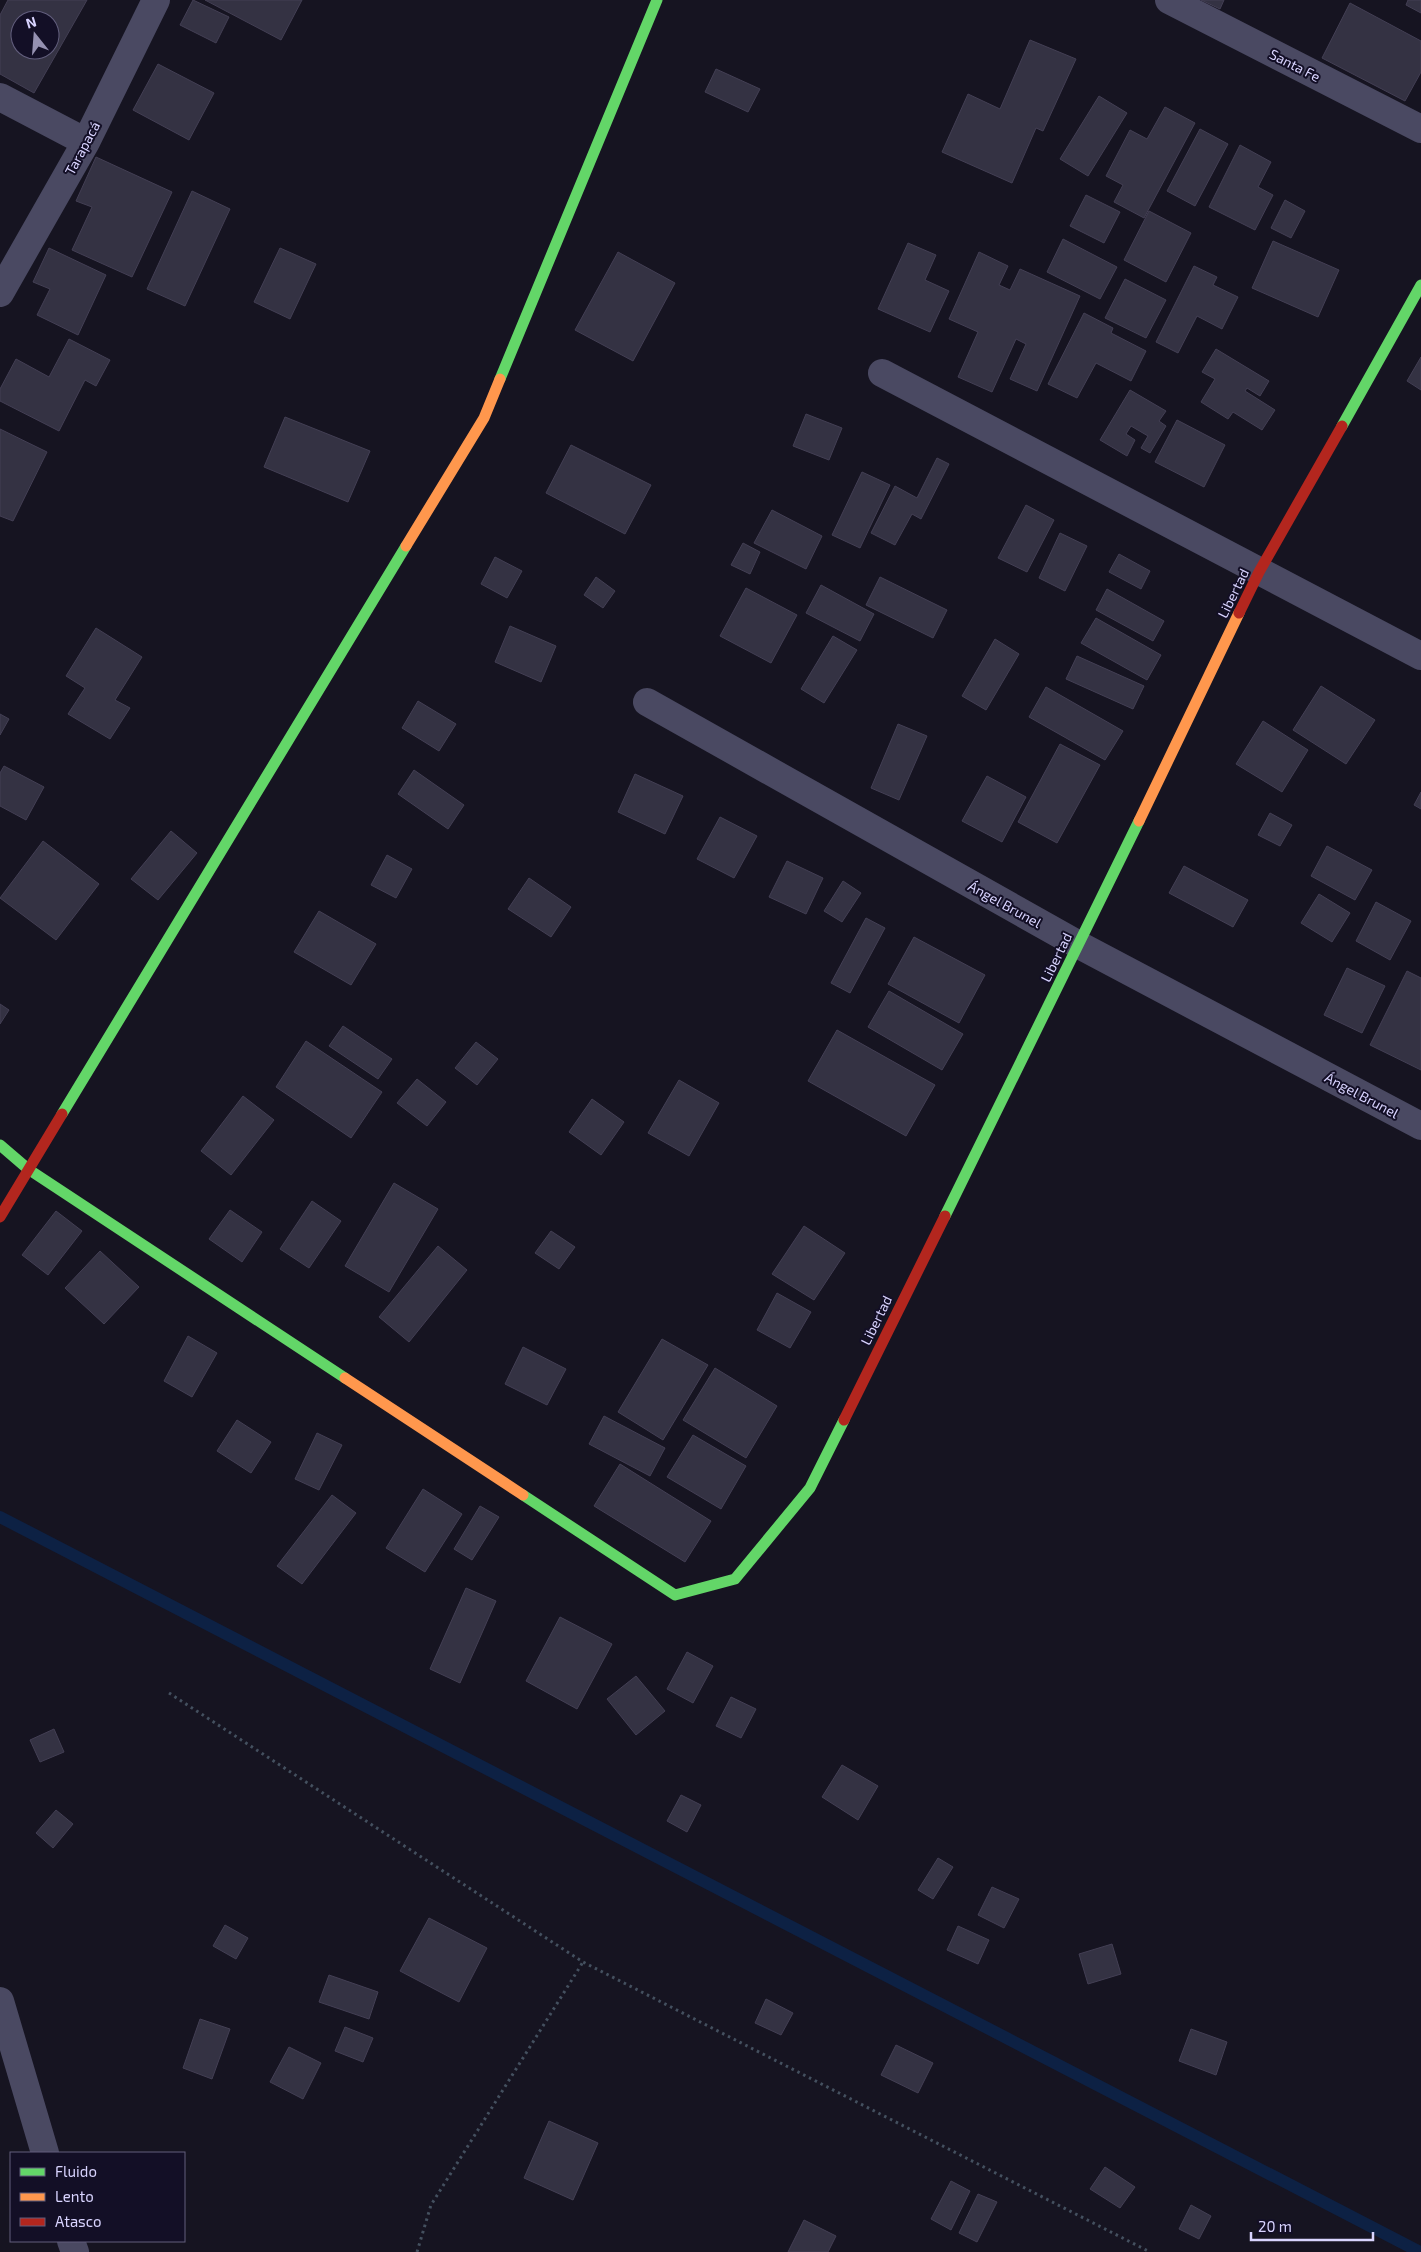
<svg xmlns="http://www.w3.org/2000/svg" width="1421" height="2252" viewBox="0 0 1421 2252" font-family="'Exo 2',sans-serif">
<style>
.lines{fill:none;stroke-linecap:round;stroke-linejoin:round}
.stream{stroke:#0d2144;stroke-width:12}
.building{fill:#343243;stroke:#433f54;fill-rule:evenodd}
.path{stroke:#44505f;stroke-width:3;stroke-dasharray:2.5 4;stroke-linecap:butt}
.street{stroke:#4a4962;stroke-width:28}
.fast{stroke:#63d668;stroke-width:11}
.slow{stroke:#ff974d;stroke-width:11}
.jam{stroke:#b3261e;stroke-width:11}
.labels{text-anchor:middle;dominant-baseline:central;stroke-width:4;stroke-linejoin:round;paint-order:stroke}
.street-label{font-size:14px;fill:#d9d4ff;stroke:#130f26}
</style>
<rect width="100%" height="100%" fill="#161421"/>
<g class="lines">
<path class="stream" d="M0,1517L1420,2252"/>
</g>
<path class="building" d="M8,0H87L34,93L0,74V15ZM20,20H50V50H20Z
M193,0L229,17L216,43L180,25Z
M205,0H302L281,40Z
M1201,0H1224L1220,9Z
M1408,0H1421V13L1406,5Z
M1350,3L1421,41V72L1405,101L1322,58Z
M1030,40L1076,59L1043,131L1036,128L1012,183L942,152L968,94L1000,109Z
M158,64L214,93L189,140L133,110Z
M716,69L760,89L748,112L705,92Z
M1099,96L1127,113L1088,176L1060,159Z
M1165,107L1195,123L1144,218L1114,202L1123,185L1106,176L1130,130L1147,139Z
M1200,129L1228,144L1195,206L1167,191Z
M1240,145L1271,162L1258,187L1273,195L1255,230L1209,207Z
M96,157L172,192L132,277L72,250L92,207L76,201Z
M192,191L230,209L185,306L147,289Z
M1086,195L1120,212L1104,243L1070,226Z
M1285,200L1305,211L1291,238L1271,228Z
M1149,211L1191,233L1166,282L1124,260Z
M1063,239L1117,267L1100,299L1047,272Z
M1273,241L1339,270L1318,317L1252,288Z
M908,243L936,255L925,280L949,291L930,332L878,309Z
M49,248L106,275L78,335L37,315L50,289L33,282Z
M280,248L316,264L290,319L254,302Z
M618,252L675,283L633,361L575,330Z
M979,252L1008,266L999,285L1010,290L1020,269L1080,296L1037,391L1010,379L1026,344L1016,339L992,392L958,377L978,332L949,319Z
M1194,266L1217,277L1213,285L1238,297L1222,329L1197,316L1178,353L1156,342Z
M1125,279L1166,300L1146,338L1105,318Z
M1084,313L1113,328L1111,333L1146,351L1131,381L1096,363L1077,398L1048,384Z
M69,339L110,360L96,386L85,380L59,431L0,401V389L16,359L49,377Z
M1216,349L1269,381L1260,396L1247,388L1245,391L1275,410L1262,430L1233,412L1228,419L1201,402L1215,379L1202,372Z
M1421,357V390L1407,381Z
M1130,390L1166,411L1159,421L1166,426L1150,453L1141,448L1148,436L1131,426L1126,434L1135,440L1127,456L1100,440Z
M806,414L842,428L829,460L793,446Z
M285,417L370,451L348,502L264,467Z
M1177,420L1225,445L1204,487L1155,462Z
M0,429L47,452L13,521L0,516Z
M571,445L651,485L625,534L546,493Z
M937,458L949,464L921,519L912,514L895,545L871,533L895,486L917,498Z
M862,472L890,485L860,548L832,535Z
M1026,505L1054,520L1027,572L998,558Z
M772,510L822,536L806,569L754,543Z
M1060,533L1087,546L1065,591L1039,578Z
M743,543L760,552L750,574L731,565Z
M1119,554L1150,571L1141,589L1109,572Z
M495,557L522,571L507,598L481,584Z
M596,577L615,591L603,608L584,595Z
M880,577L947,610L933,638L866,605Z
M821,585L874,614L860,641L806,613Z
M746,588L797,615L771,663L720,636Z
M1107,589L1164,621L1153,641L1096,610Z
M1096,618L1161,655L1147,680L1081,643Z
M510,626L556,646L541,682L495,662Z
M96,628L142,657L115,700L130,708L110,739L68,714L85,688L66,676Z
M833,636L857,650L824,703L801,689Z
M995,639L1019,654L986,710L962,696Z
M1077,656L1144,686L1133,709L1066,679Z
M1321,686L1375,720L1346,764L1293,730Z
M1046,687L1123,731L1105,760L1029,717Z
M418,701L456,724L439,751L402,728Z
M0,714L9,719L0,735Z
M1263,721L1308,750L1282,792L1236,764Z
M898,724L927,736L899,800L871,788Z
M1060,744L1100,765L1057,843L1018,822Z
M4,766L44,787L26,820L0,806V773Z
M414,770L464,805L448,829L398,794Z
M635,774L683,796L665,834L618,812Z
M987,776L1026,797L1002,842L962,821Z
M1421,792V809L1414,805Z
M1270,813L1292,825L1280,846L1258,835Z
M720,817L757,836L734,878L697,859Z
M171,831L197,853L158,900L131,879Z
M43,841L99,884L56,940L0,898Z
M1327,846L1372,870L1355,900L1311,876Z
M387,855L412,869L396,898L371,885Z
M787,861L823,878L806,914L769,897Z
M1184,866L1248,900L1233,927L1169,893Z
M529,878L571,907L551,937L508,909Z
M843,881L861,893L842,922L824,911Z
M1319,894L1350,913L1332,942L1301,923Z
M1376,902L1411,921L1390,960L1356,941Z
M319,911L376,944L351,985L294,952Z
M866,918L885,928L850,993L831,983Z
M914,937L985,975L959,1023L888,984Z
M1347,968L1385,986L1362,1033L1324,1015Z
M1407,971L1421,978V1070L1370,1045Z
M889,991L963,1034L942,1070L868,1027Z
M0,1004L9,1010L0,1024Z
M343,1026L392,1059L378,1079L329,1046Z
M837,1030L935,1085L906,1136L808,1081Z
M306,1041L382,1092L351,1138L276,1087Z
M476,1042L498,1059L477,1085L455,1068Z
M417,1079L446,1102L427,1126L397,1103Z
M679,1080L719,1103L689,1156L648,1133Z
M243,1096L274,1120L231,1175L201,1151Z
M592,1099L624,1122L601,1155L569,1132Z
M394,1183L438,1209L389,1292L345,1266Z
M312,1201L341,1221L309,1268L280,1249Z
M230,1210L262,1232L242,1262L209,1239Z
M56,1211L82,1231L48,1275L22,1255Z
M804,1226L845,1253L814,1300L772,1274Z
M551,1231L575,1247L559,1269L535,1253Z
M438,1246L467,1270L409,1342L379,1317Z
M100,1251L139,1287L104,1324L65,1288Z
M777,1293L811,1312L790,1348L757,1330Z
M188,1336L217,1353L192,1397L164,1381Z
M662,1339L708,1365L663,1440L618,1412Z
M523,1347L566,1369L547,1405L505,1384Z
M715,1368L777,1406L746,1458L683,1420Z
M604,1416L665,1448L650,1476L589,1444Z
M237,1420L271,1442L251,1473L217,1451Z
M317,1433L342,1445L319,1490L295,1479Z
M693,1435L746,1466L721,1509L667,1477Z
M620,1464L711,1521L685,1562L594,1506Z
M423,1489L462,1514L425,1572L386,1548Z
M332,1495L356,1513L302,1584L277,1566Z
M480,1506L499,1517L472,1560L454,1549Z
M466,1588L496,1601L460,1683L430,1669Z
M560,1617L612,1644L577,1709L526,1681Z
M687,1652L713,1666L693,1703L667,1689Z
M636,1676L665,1711L636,1735L607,1699Z
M731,1697L756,1709L741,1738L716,1726Z
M54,1729L64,1752L40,1762L30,1740Z
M842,1765L878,1786L858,1820L822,1797Z
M681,1795L701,1805L687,1832L667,1821Z
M56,1810L73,1824L53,1848L36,1833Z
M938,1858L953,1867L933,1899L918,1890Z
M992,1887L1019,1899L1004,1928L978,1915Z
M429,1918L487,1948L459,2002L400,1971Z
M225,1925L248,1938L236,1959L213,1946Z
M958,1926L989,1940L978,1964L947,1950Z
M1112,1944L1121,1974L1088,1984L1079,1954Z
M329,1975L378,1992L369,2019L319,2002Z
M766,1999L793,2013L781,2035L755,2023Z
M200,2019L230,2029L212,2079L183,2068Z
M345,2027L373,2038L363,2062L335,2051Z
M1191,2029L1227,2042L1216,2075L1179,2061Z
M896,2045L933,2063L918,2093L881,2075Z
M289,2047L321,2063L303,2099L270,2082Z
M549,2121L598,2143L573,2200L524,2178Z
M1105,2167L1135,2187L1120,2208L1090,2189Z
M951,2181L970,2191L951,2230L931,2219Z
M978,2194L997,2202L977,2242L959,2233Z
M1191,2205L1211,2216L1199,2239L1179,2229Z
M804,2220L836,2236L828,2252H788Z"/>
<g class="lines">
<path class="path" d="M169,1693L583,1962L1150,2252
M417,2252L431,2205L583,1962"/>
<path class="street" d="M1169,0L1421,129
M0,97L86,142
M0,293L86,142L156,0
M882,373L1421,656
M647,702L1079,945L1421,1126
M0,2001L45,2153
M71,2241L75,2252"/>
<path class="fast" d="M500,379L657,0
M1342,426L1421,285
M62,1114L406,546
M0,1145L28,1169L345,1378
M945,1216L1139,821
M523,1495L675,1595L735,1579L810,1488L844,1420"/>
<path class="slow" d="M406,546L484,418L500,379
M1139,821L1239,613
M345,1378L523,1495"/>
<path class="jam" d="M1239,613L1259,572L1342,426
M0,1217L62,1114
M844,1420L945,1216"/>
</g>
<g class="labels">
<g class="street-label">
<text transform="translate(1295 65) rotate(27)">Santa Fe</text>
<text transform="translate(82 148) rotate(-62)">Tarapacá</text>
<text transform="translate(1233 593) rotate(-64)">Libertad</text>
<text transform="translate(1005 904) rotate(29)">Ángel Brunel</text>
<text transform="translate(1056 957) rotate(-64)">Libertad</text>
<text transform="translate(1362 1095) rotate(28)">Ángel Brunel</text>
<text transform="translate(876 1320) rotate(-64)">Libertad</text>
</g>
</g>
<rect x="10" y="2152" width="175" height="90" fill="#130f26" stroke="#625e7d"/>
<rect x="20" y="2168" width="25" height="8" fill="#63d668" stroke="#625e7d"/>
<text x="55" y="2177" font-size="15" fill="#d9d4ff">Fluido</text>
<rect x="20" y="2193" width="25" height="8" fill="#ff974d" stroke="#625e7d"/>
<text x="55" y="2202" font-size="15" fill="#d9d4ff">Lento</text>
<rect x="20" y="2218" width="25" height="8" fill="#b3261e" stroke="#625e7d"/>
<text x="55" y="2227" font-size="15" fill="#d9d4ff">Atasco</text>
<g transform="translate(35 35) rotate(343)"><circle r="24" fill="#130f26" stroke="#625e7d"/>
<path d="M0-4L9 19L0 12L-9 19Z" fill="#9591b1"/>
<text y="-8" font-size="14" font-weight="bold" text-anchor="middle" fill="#d9d4ff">N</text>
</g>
<path d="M1251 2232v8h122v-8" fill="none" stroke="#d9d4ff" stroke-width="2.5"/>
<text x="1258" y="2232" font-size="15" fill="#d9d4ff" stroke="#130f26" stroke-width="4" paint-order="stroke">20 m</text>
</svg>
